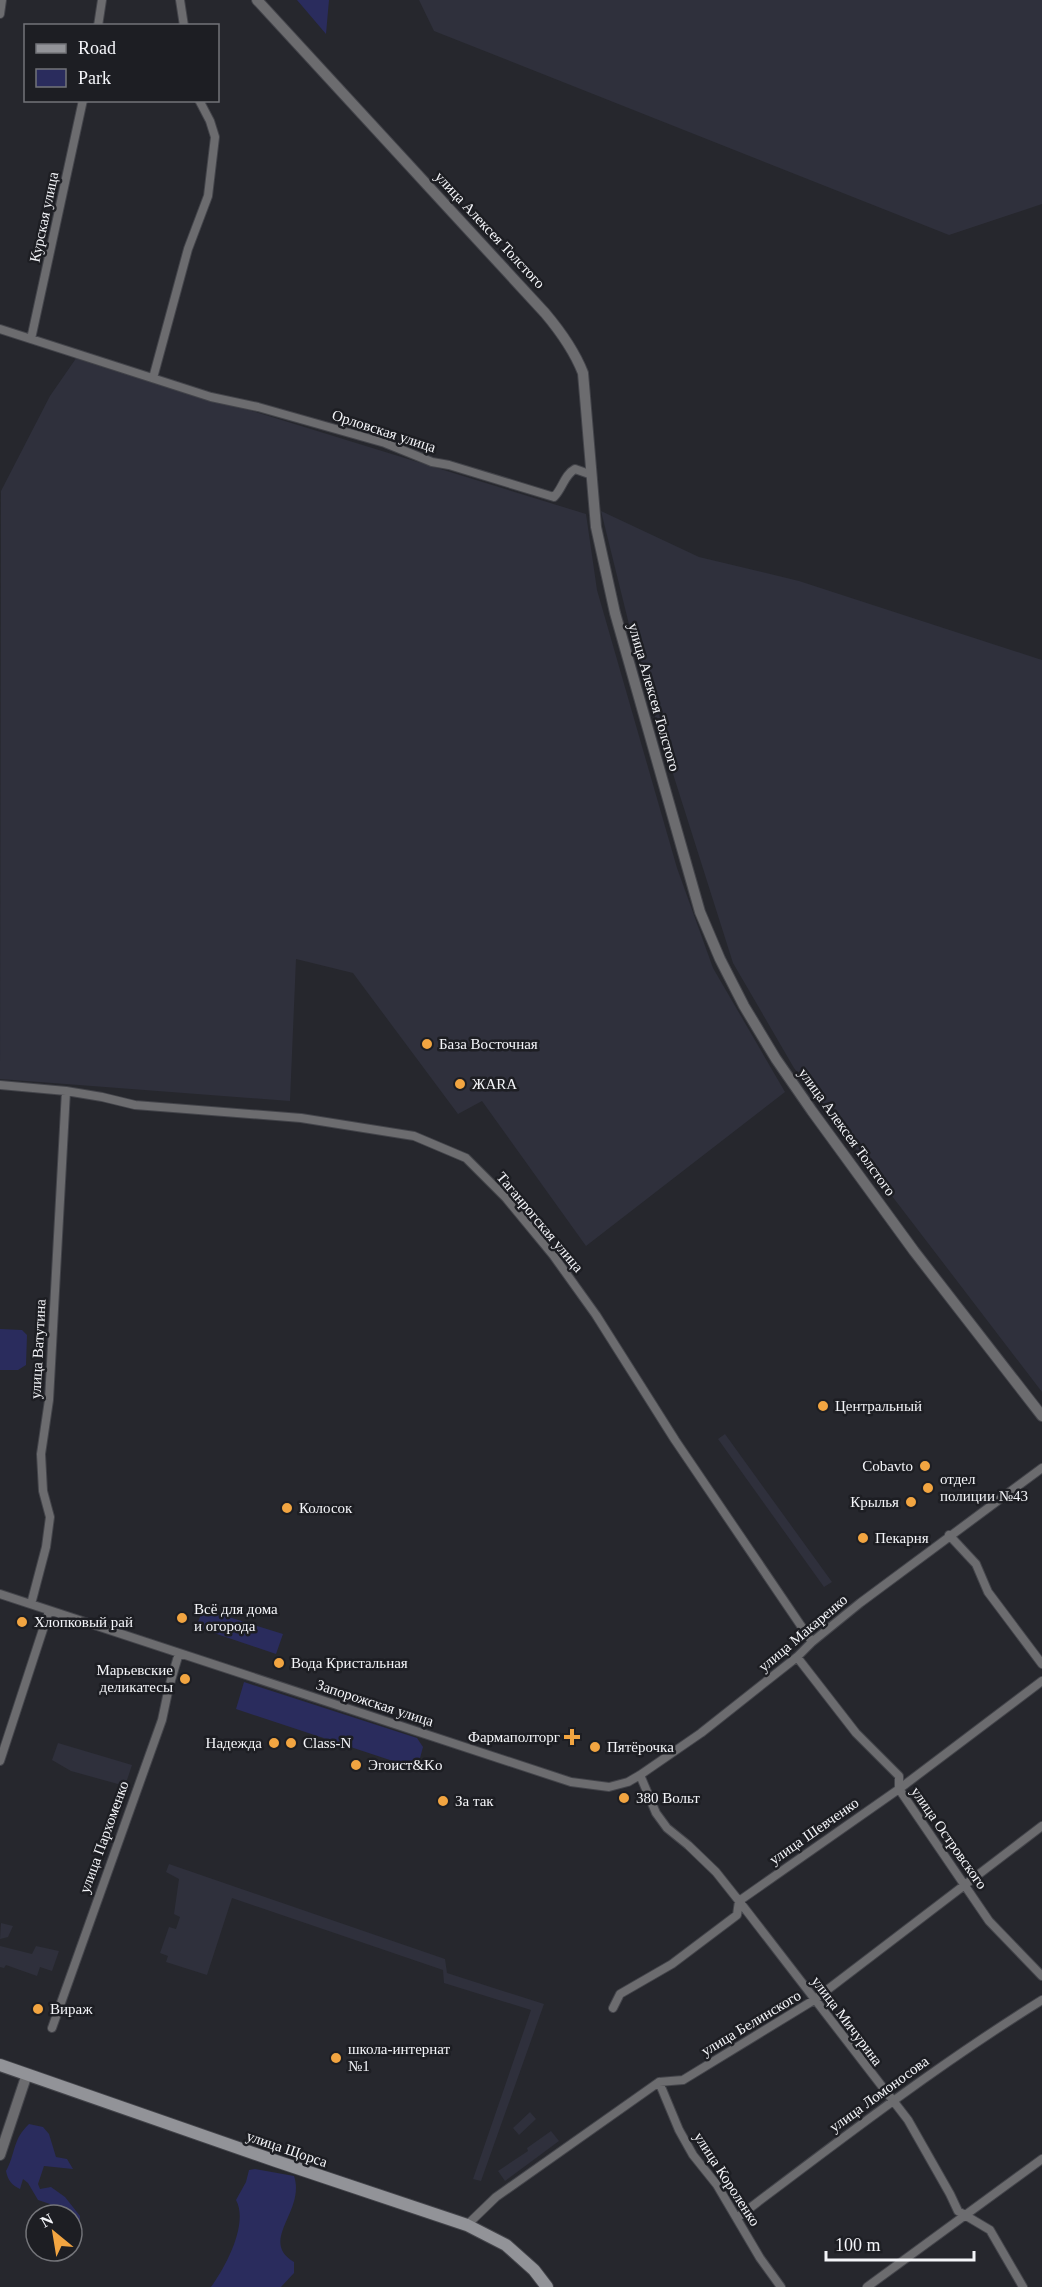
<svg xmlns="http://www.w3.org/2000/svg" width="1042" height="2287" viewBox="0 0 1042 2287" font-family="Georgia,serif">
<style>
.built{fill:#2f303c}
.green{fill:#2a2c5d}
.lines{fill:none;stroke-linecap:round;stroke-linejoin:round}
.minor-casing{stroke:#43444a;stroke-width:10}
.tertiary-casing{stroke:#43444a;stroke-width:12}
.secondary-casing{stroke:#43444a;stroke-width:14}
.minor{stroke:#6c6c6f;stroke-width:8}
.tertiary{stroke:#6c6c6f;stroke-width:10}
.secondary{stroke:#929398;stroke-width:12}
.poi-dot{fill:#f2a541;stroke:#1d1e23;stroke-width:2}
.labels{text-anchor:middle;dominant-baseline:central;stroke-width:5;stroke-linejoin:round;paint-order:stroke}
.street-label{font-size:15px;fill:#f4f5f9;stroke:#1d1e23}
.poi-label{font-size:15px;fill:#f4f5f9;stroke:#1d1e23;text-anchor:start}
</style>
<rect width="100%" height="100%" fill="#26272d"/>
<path class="built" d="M419,0H1042V204L949,235L434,31Z
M77,357L586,514L597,590L677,868L713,968L785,1092L586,1246L482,1101L458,1114L353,973L296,959L290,1101L0,1079L1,491L50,396Z
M601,511L699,557L799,581L1042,660V1392L794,1068L733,963L641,673Z
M725,1434L832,1582L824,1587L718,1439Z
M58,1743L132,1765L125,1786L71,1771L52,1760Z
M169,1864L445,1959L447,1973L544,2004L481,2181L473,2179L531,2010L444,1983L443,1970L232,1898L207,1975L166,1962L168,1956L160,1953L169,1927L176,1929L180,1917L174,1914L179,1879L166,1872Z
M1,1923L13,1926L8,1937L0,1939Z
M0,1946L32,1954L36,1946L59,1951L52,1971L40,1967L37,1976L6,1965L4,1968L0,1967Z
M530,2112L536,2119L519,2135L513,2128Z
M551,2131L559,2141L505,2181L498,2171L528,2151L527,2148Z"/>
<path class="green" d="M297,0H329L326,34Z
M0,1329L22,1330L27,1335L26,1365L18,1370H0Z
M203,1609L283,1634L276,1654L196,1627Z
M244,1682L417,1738L423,1747L417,1769L236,1709Z
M29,2124L43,2127L49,2134L56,2157L67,2159L73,2169L44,2166L38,2184L40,2189L51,2187L65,2197L80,2216V2227H72V2218L75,2215L66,2208L64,2213L58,2212L59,2206L52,2209L50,2204L38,2200L28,2183L23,2179L20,2189C12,2185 8,2181 6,2171C16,2153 12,2140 29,2124Z
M255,2169L294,2176C306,2211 258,2241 294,2262V2273L281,2287H211C225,2268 249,2224 236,2200L246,2182L249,2170Z"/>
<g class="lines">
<g class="minor-casing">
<path id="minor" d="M180,0L184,26
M0,14L2,0
M98,26L102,0
M0,329L211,397L258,407L385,443L432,462L449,465L554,497C563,488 564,475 575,469L592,475
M31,339L83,100
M153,378L188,249L208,196L215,137L210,121L199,100
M0,1085L66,1091L102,1097L135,1105L301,1118L414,1136L466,1158L506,1198L553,1255L596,1315L675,1440L812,1642
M949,1535L976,1564L988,1592L1042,1664
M0,1594L571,1782L609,1787L628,1782L640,1775L701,1733L797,1657L812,1642L860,1603L1042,1468
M31,1604L46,1547L50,1517L43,1491L41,1454L49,1400L66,1091
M797,1657L856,1733L899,1776V1789L989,1921L1042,1976
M0,1761L49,1611
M640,1775L656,1813L667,1828L688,1845L716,1872L739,1901L908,2120L950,2194L958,2211L990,2230L1023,2287
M613,2008L620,1994L672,1964L737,1915L739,1901L899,1789L1042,1681
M52,2028L162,1720L169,1687L179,1653
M659,2082L679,2130L693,2155L717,2185L760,2258L781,2287
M738,2217C837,2142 936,2066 1042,2000
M467,2225L496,2197L659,2082L683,2080L814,2000L1042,1826
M867,2287L1042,2159"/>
</g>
<g class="tertiary-casing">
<path id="tertiary" d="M257,0L545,313C561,332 574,350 583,373L596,527L615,613L700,912L720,959L744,1006L776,1059L812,1111L914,1251L1042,1416
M0,2155L27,2074"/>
</g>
<g class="secondary-casing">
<path id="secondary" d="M0,2065L276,2161L467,2225L506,2245L534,2270L547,2287"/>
</g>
<use href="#minor" class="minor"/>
<use href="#tertiary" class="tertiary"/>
<use href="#secondary" class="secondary"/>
</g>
<g class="poi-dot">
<circle cx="427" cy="1044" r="6"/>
<circle cx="460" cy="1084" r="6"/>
<circle cx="823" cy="1406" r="6"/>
<circle cx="925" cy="1466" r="6"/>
<circle cx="928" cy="1488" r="6"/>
<circle cx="911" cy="1502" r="6"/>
<circle cx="287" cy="1508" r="6"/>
<circle cx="863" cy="1538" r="6"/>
<circle cx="182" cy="1618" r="6"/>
<circle cx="22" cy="1622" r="6"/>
<circle cx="279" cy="1663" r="6"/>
<circle cx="185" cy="1679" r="6"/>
<path d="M569 1728h6v6h6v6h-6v6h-6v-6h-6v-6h6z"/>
<circle cx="274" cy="1743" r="6"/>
<circle cx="291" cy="1743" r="6"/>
<circle cx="595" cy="1747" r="6"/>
<circle cx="356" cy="1765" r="6"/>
<circle cx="624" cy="1798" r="6"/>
<circle cx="443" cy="1801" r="6"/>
<circle cx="38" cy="2009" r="6"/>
<circle cx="336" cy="2058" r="6"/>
</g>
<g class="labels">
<g class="street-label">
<text transform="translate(44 217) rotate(-78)">Курская улица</text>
<text transform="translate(490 230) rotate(47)">улица Алексея Толстого</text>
<text transform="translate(384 431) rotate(18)">Орловская улица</text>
<text transform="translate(654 697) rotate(74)">улица Алексея Толстого</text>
<text transform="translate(847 1132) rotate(54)">улица Алексея Толстого</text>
<text transform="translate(540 1222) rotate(50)">Таганрогская улица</text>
<text transform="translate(38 1349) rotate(-87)">улица Ватутина</text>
<text transform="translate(803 1633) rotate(-40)">улица Макаренко</text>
<text transform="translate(375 1703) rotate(18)">Запорожская улица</text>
<text transform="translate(814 1831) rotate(-35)">улица Шевченко</text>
<text transform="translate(104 1837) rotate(-70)">улица Пархоменко</text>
<text transform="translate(949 1838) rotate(55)">улица Островского</text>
<text transform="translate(847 2021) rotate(53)">улица Мичурина</text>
<text transform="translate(751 2023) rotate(-31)">улица Белинского</text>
<text transform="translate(879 2094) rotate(-36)">улица Ломоносова</text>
<text transform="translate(287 2149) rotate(19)">улица Щорса</text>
<text transform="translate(727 2179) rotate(57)">улица Короленко</text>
</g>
<g class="poi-label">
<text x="439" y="1044">База Восточная</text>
<text x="472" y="1084">ЖАRА</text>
<text x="835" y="1406">Центральный</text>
<text x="913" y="1466" text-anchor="end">Cobavto</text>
<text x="940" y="1479">отдел<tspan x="940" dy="17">полиции №43</tspan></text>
<text x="899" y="1502" text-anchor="end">Крылья</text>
<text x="299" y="1508">Колосок</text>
<text x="875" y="1538">Пекарня</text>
<text x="194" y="1609">Всё для дома<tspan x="194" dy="17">и огорода</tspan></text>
<text x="34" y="1622">Хлопковый рай</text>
<text x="291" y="1663">Вода Кристальная</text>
<text x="173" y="1670" text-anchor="end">Марьевские<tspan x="173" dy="17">деликатесы</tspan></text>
<text x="560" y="1737" text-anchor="end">Фармаполторг</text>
<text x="262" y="1743" text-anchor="end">Надежда</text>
<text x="303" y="1743">Class-N</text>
<text x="607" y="1747">Пятёрочка</text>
<text x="368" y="1765">Эгоист&amp;Kо</text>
<text x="636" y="1798">380 Вольт</text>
<text x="455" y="1801">За так</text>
<text x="50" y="2009">Вираж</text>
<text x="348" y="2049">школа-интернат<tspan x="348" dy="17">№1</tspan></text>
</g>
</g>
<rect x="24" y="24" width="195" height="78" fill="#1d1e23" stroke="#737479" stroke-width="1.5"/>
<rect x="36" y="44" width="30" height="9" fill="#929398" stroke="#737479" stroke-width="1.5"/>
<text x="78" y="54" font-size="18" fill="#f4f5f9">Road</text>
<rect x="36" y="69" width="30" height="18" fill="#2a2c5d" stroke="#737479" stroke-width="1.5"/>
<text x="78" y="84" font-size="18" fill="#f4f5f9">Park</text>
<g transform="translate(54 2233) rotate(330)"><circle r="28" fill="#1d1e23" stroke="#737479" stroke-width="1.5"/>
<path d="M0-4.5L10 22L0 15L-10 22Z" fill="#f2a541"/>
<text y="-9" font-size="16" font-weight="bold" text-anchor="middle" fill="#f4f5f9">N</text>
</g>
<path d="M826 2251v9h148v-9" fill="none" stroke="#f4f5f9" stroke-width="3"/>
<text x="835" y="2251" font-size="18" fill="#f4f5f9" stroke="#1d1e23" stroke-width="4.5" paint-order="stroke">100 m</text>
</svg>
